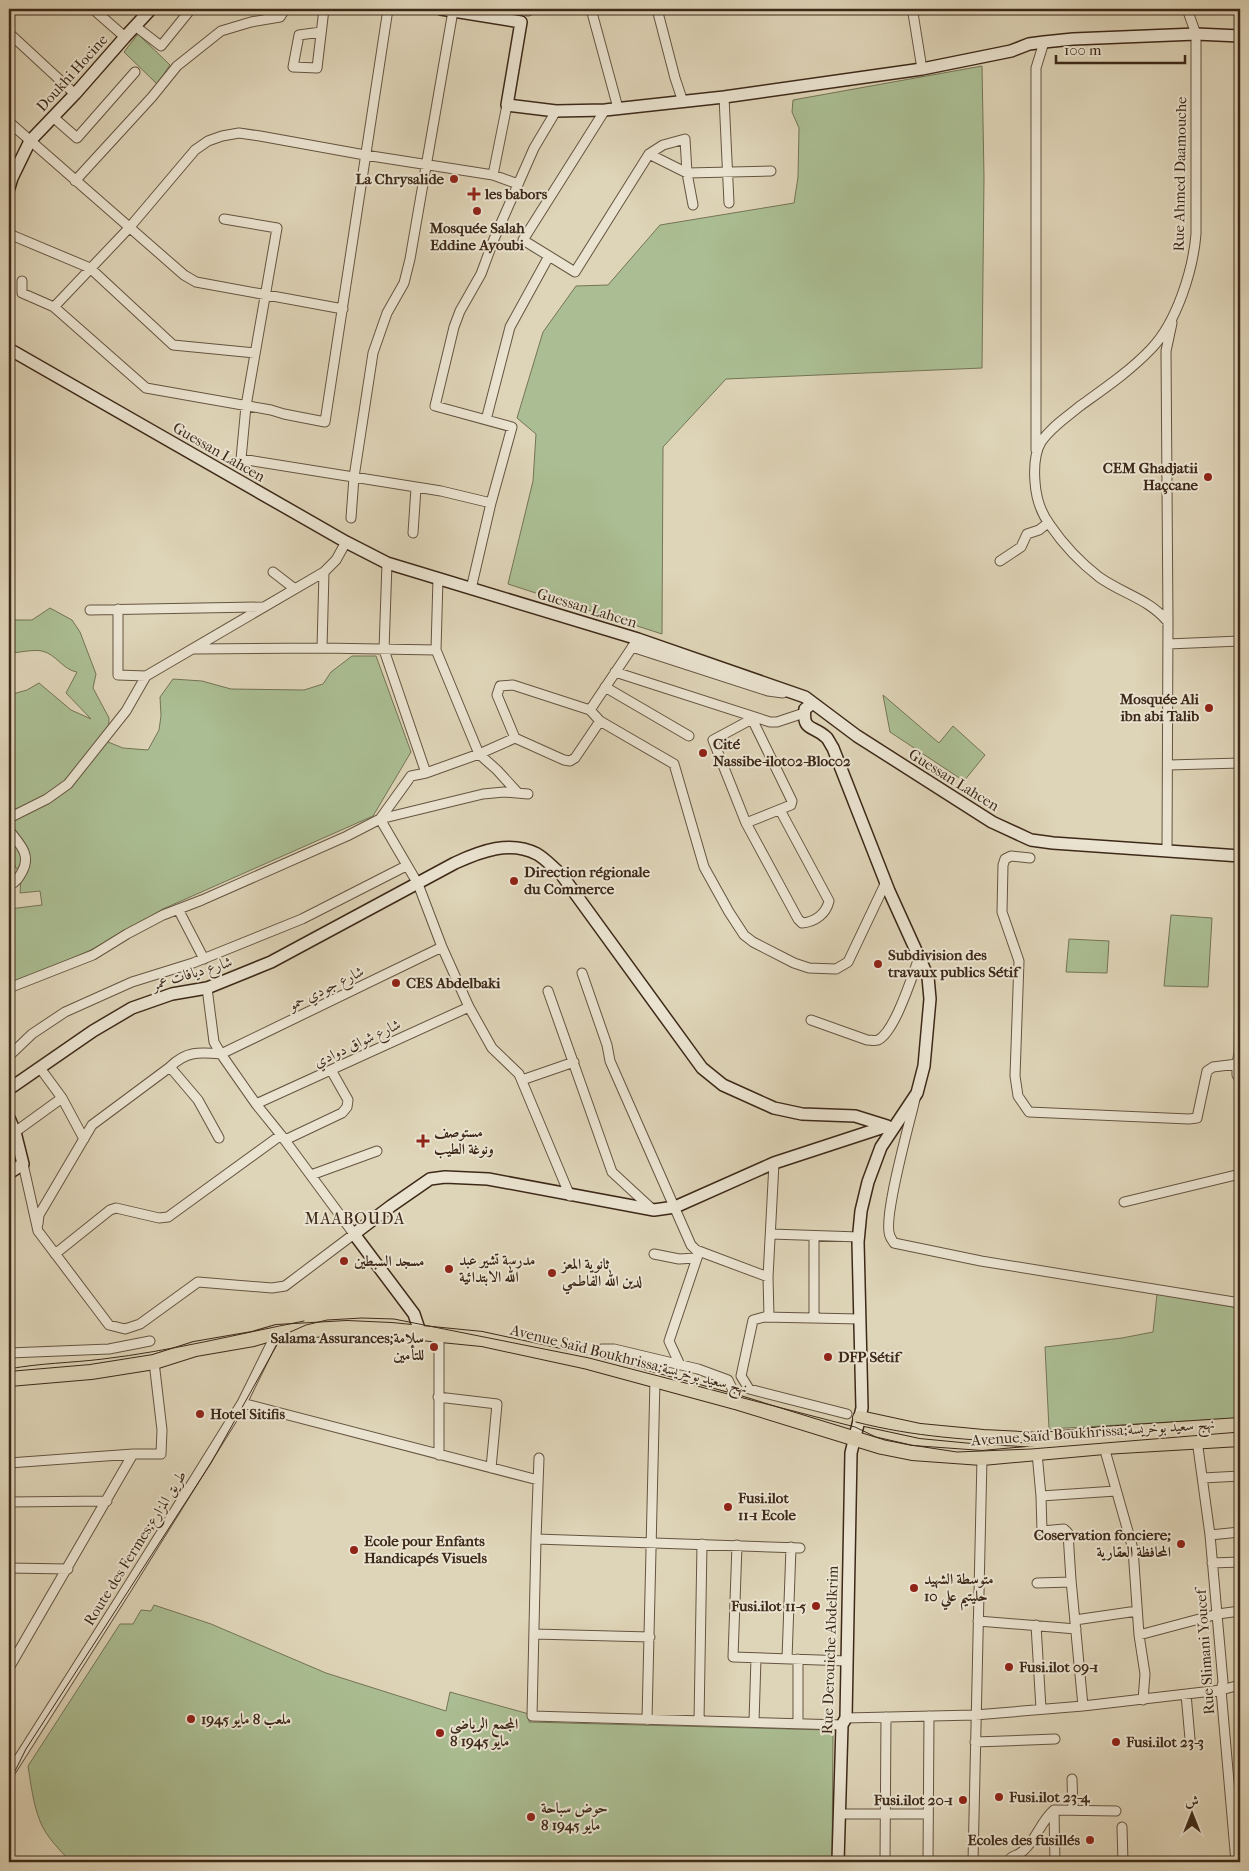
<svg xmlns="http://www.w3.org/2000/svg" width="1249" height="1871" viewBox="0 0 1249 1871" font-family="'IM FELL French Canon',Amiri,serif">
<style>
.green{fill:#abbe93;stroke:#747456}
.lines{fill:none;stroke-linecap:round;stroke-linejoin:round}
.street-casing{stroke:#655440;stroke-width:11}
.secondary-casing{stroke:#3d2918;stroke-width:14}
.primary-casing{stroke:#3d2918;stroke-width:16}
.street{stroke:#eae3d0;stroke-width:9}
.secondary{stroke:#eae3d0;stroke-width:11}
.primary{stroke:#ded4b7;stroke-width:14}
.tram{stroke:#3d2918;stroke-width:1}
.poi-dot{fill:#8f2418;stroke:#eae3d0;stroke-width:2}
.labels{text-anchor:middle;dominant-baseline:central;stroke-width:4;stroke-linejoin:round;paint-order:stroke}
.street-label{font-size:15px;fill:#3d2918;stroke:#eae3d0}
.poi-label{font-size:15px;font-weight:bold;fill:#3d2918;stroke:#eae3d0;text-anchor:start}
.neighbourhood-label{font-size:16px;letter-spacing:1px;fill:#3d2918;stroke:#eae3d0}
</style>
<rect width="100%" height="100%" fill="#ded4b7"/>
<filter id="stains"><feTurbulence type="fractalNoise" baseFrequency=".004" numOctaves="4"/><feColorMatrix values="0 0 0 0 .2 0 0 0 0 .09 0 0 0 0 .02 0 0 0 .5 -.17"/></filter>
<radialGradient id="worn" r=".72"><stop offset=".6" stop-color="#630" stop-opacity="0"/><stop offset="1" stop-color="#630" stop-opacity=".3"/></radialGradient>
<path class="green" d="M138,34L170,65L157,84L124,52Z
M982,66L984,177L982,368L726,379L663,447L662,634L508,584L533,481L536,434L517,418L543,332L576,286L608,285L660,225L794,203L798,177L799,128L792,112L793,100Z
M50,608L72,620L80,632L96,674L93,688L109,718L108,742L123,748L148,750L159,730L161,716L160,697L173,679L202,681L231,689L304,690L323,684L331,672L352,656H376L411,752L373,816L163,909L93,949L20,981L9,983V909L42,905L40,891L20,893L21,877L9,854V695L27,690L39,683L71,710L91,719L66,693L77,672C63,670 56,654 42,651C32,649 19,653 9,653V620H32Z
M883,695L939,743L953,726L985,755L964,781L890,732Z
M1171,915L1212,918L1208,987L1164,986Z
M1069,939L1109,941L1107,973L1066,972Z
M1157,1294L1240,1308V1418L1049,1429L1045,1347L1122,1338L1153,1332Z
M154,1605L211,1624L326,1673L446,1711L450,1692L529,1714V1722L828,1730L833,1735L832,1862H71C60,1850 46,1837 40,1821C33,1804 31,1784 28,1766L120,1624H133L141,1610L151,1611Z"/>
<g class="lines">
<g class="street-casing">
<path id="street" d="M93,9L125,37
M528,9V11
M591,9L618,108
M657,9L675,78L683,102
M913,13L922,69
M135,26L161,46L191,9
M321,32L299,35L293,67L317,68L324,9
M9,33L75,94
M724,97L729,203
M605,110L523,240L575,272L649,154L663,145L685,139L687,173L693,205
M53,117L77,138L135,72
M9,122L184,275L196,282L343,309
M649,154L687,173L771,171
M493,175L507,105
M75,181L152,97L177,66L221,31L251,22L280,17L285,9
M224,219L277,228L246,406L241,459L441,491L491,503
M9,234L90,268L173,345L255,353
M22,281V293L54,307L146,388L271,410L284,414L325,422L388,9
M54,307L129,228L195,150L208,141L222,136L239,133L260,136L365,155L493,175L518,184
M486,420L510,327L549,256
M1036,450V68L1044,42
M351,518L354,477L373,353L387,313L404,283L410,259L453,11
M413,533L416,488
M1000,561L1021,547L1027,534L1039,530L1048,523
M273,572L295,589
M471,589L491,503L512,427L435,406L454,327L460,311L481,274L494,239L534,148L556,111
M118,609V675L146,676L324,572L336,560L346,542
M90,610L263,607
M1168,622L1166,351L1172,323
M1168,644L1240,641
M632,647L768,691L783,693
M322,648L324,572
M194,649L322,648L436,650
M615,672L770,722H777L804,713
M605,687L689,736
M590,710L635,643
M600,721L575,758L570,761L564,760L515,738L497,695L500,686L513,685L590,710L600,721L674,764L704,867L729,912L744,935L753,942L794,963L809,968L836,969L848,962L886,882
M515,738L479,754L497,770L518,793
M1169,765L1240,763
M426,773L479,754L436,650L438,578
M528,794L504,792L483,794L380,819L418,884L442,947L469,1007L492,1048L519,1074L570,1196
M9,818L47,799L68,784L126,711L146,676
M746,823L791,805L792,801L752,719L713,740L746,823L798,919L802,923C815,922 826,914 829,901L780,810
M9,830C19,844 32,854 22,872C18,879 16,882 9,886
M1167,851L1168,622C1149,599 1123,594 1099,577C1081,563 1063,544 1050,525C1041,513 1036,497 1035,482C1034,469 1034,454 1041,442C1051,427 1067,417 1080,406C1105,388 1130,371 1151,349C1177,322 1193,270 1196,234V34L1187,9
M1030,858L1011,856L1005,859L1003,865L1002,912L1019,961L1015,1076L1018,1096L1029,1112L1189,1119L1197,1118L1207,1071L1213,1067L1237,1064V1075L1240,1078
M178,909L204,959
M582,973L607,1045L610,1061L691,1245L696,1250L768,1277L774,1163
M9,988L93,955L127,934L163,915L202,900L347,836L380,819L411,776L426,773L384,650L387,563
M548,991L612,1172L651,1208
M811,1020L867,1040C871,1040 874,1041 878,1040C895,1032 912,976 919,958
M9,1056L32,1034L65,1012L132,982L193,963L302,919L406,866
M1237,1064L1239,1053L1240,974
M170,1067L198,1100L219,1138
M40,1068L62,1098L84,1139
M522,1080L574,1062
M915,1099C910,1122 882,1219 890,1236C891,1239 893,1241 894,1243L981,1261L1240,1303
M256,1104L469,1007
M15,1132L62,1098
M285,1140L342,1113L347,1107L348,1100L331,1070
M23,1164L38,1231L109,1325L125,1329L140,1324L198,1282L272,1288L285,1286L354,1234L281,1135L256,1104L221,1054L214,1042L207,988
M311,1175L377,1151
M1124,1202L1240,1174
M38,1224L39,1215L92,1125L170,1067C186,1051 199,1052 221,1054L442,947
M771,1234L859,1237
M55,1254L110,1210L116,1208L159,1218L168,1217L281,1135
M654,1254L679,1259L696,1258
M768,1277L769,1317
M814,1318V1236
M9,1353L109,1349L150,1341
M588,1362L602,1349H614L698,1369L728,1380L739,1403
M680,1365L669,1341L699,1252
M438,1397L497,1404L491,1468
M242,1403L538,1480
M847,1414L749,1389L741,1376L753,1320L764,1317L860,1319
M1197,1440L1210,1535L1223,1682L1221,1690L1236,1862
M1104,1447L1133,1549L1139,1635L1145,1674L1143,1700
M1037,1453L1041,1496
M439,1455V1334
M539,1458L536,1539L532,1716L842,1725
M9,1463L133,1454H161L162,1430L154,1362
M1203,1478L1240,1476
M9,1502L107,1501
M1210,1535L1240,1532
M536,1539L800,1548
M737,1545L733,1657L847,1661
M1212,1563L1240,1562
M9,1568L68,1569
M1037,1583L1071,1582
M1075,1620L1137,1611
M978,1621L1076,1629
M1036,1625L1041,1709
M534,1634L650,1637
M1139,1635L1218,1614L1240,1611
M787,1659L791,1547
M9,1668L133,1454
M1186,1694L1190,1739
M1083,1706L1071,1580L1068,1533L1064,1529L1042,1531L1041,1496L1116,1491
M846,1718L975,1715L1083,1706L1221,1690L1240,1685
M647,1720L655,1380
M699,1721L702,1544
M754,1722L756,1658
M798,1723V1659
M975,1742L1055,1739
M9,1774L127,1588L242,1403L277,1332
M1072,1779L1073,1810
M1054,1810L1055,1862
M839,1814H928
M1122,1827L1123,1862
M885,1862L886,1717
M928,1862L929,1716
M973,1862L982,1458
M1008,1862C1011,1854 1017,1857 1023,1851C1036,1840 1041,1821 1054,1810L1116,1811"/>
</g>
<g class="secondary-casing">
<path id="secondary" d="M441,9L521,22L507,105L556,111L605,110L724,97L922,69L1011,51L1029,44L1044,42L1073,39L1196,34L1240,36
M9,188L12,178L30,141L75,94L125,37L151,9
M9,349L346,542L387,563L638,639L805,697L857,736L992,822L1031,840L1053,843L1240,856
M813,703L805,709C802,732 814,725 827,738C829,741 831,745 833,748L889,891L928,977L930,999L924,1066L917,1093L881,1147L868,1182L861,1211L858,1242L862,1408L851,1453L846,1718L842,1725L838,1862
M9,1089L93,1031L132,1008L172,994L207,988L271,962L455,863C481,851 510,840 537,854C546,859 553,868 561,874L702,1068L723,1085L774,1108L802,1114L855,1116L887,1126
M9,1118L15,1132L23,1164L9,1173
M420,1332L414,1314L354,1234L391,1206L430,1179L445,1177L488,1179L654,1210L675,1207L774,1163L887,1126"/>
</g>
<g class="primary-casing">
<path id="primary" d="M9,1379L91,1372L154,1362L195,1349L253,1339L277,1332L347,1328L391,1330L482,1339L588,1362L739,1403L882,1447L912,1453L982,1458L1104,1447L1240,1439
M860,1418L920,1431L983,1437L1041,1440L1104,1434L1240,1425"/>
</g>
<use href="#street" class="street"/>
<use href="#secondary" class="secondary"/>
<use href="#primary" class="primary"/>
<path class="tram" d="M9,1369C40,1363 71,1363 103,1359C171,1351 238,1334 304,1321
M856,1422C915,1437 969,1440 1029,1443
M9,1783L26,1749L211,1463L278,1343L288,1333L306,1325L327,1320L362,1318L394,1319L589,1358L855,1427L876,1437L911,1445L957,1452L1031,1449L1240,1432"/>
</g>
<g class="poi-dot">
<circle cx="454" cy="179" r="5"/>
<path d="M471.5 186.5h5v5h5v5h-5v5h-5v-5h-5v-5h5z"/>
<circle cx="477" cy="211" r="5"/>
<circle cx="1208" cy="477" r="5"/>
<circle cx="1209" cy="708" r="5"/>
<circle cx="703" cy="753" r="5"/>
<circle cx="514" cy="881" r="5"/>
<circle cx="878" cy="964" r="5"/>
<circle cx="396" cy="983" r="5"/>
<path d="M420.5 1133.5h5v5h5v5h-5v5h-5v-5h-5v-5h5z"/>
<circle cx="344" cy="1261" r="5"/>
<circle cx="449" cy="1269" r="5"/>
<circle cx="552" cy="1273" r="5"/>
<circle cx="434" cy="1347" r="5"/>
<circle cx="828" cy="1357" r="5"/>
<circle cx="200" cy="1414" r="5"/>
<circle cx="728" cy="1507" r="5"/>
<circle cx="1181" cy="1544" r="5"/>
<circle cx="354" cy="1550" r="5"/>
<circle cx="914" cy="1588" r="5"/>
<circle cx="816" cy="1606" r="5"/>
<circle cx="1009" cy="1667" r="5"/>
<circle cx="191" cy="1719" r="5"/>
<circle cx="440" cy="1733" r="5"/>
<circle cx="1116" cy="1742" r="5"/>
<circle cx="999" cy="1797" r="5"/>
<circle cx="963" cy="1800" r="5"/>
<circle cx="531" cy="1817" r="5"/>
<circle cx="1090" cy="1840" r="5"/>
</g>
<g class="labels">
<g class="street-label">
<text transform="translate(72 73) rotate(-48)">Doukhi Hocine</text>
<text transform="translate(1180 174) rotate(-89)">Rue Ahmed Daamouche</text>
<text transform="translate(219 452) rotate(30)">Guessan Lahcen</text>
<text transform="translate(587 608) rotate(17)">Guessan Lahcen</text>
<text transform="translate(954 780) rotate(32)">Guessan Lahcen</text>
<text transform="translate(192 973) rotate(-17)">شارع ديافات عمر</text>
<text transform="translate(326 988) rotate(-26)">شارع جودي حمو</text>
<text transform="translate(357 1043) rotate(-25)">شارع شواق دوادي</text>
<text transform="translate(629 1359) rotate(14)">Avenue Saïd Boukhrissa;نهج سعيد بوخريسة</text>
<text transform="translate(1093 1432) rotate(-4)">Avenue Saïd Boukhrissa;نهج سعيد بوخريسة</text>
<text transform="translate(135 1548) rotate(-58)">Route des Fermes;طريق المزارع</text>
<text transform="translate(830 1650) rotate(-88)">Rue Derouiche Abdelkrim</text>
<text transform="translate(1205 1652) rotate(-94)">Rue Slimani Youcef</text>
</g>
<g class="poi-label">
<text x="444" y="179" text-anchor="end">La Chrysalide</text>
<text x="485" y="194">les babors</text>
<text x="477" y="228" text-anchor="middle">Mosquée Salah<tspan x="477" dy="17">Eddine Ayoubi</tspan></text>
<text x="1198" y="468" text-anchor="end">CEM Ghadjatii<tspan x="1198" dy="17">Haçcane</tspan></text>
<text x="1199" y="699" text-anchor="end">Mosquée Ali<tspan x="1199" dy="17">ibn abi Talib</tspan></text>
<text x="713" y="744">Cité<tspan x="713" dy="17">Nassibe-ilot02-Bloc02</tspan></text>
<text x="524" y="872">Direction régionale<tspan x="524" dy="17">du Commerce</tspan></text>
<text x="888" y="955">Subdivision des<tspan x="888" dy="17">travaux publics Sétif</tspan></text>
<text x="406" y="983">CES Abdelbaki</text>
<text x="434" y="1132">مستوصف<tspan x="434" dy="17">ونوغة الطيب</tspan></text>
<text x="459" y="1260">مدرسة تشير عبد<tspan x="459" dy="17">الله الابتدائية</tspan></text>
<text x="354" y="1261">مسجد السبطين</text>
<text x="562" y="1264">ثانوية المعز<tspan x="562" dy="17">لدين الله الفاطمي</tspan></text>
<text x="424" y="1338" text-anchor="end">Salama Assurances;سلامة<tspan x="424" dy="17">للتأمين</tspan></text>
<text x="838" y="1357">DFP Sétif</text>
<text x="210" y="1414">Hotel Sitifis</text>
<text x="738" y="1498">Fusi.ilot<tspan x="738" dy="17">11-1 Ecole</tspan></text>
<text x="1171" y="1535" text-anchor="end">Coservation fonciere;<tspan x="1171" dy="17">المحافظة العقارية</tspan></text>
<text x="364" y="1541">Ecole pour Enfants<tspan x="364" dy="17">Handicapés Visuels</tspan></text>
<text x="924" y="1579">متوسطة الشهيد<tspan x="924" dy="17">حليتيم علي 10</tspan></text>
<text x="806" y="1606" text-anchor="end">Fusi.ilot 11-5</text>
<text x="1019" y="1667">Fusi.ilot 09-1</text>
<text x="201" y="1719">ملعب 8 مايو 1945</text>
<text x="450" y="1724">المجمع الرياضي<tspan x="450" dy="17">8 مايو 1945</tspan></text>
<text x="1126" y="1742">Fusi.ilot 23-3</text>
<text x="1009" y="1797">Fusi.ilot 23-4</text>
<text x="953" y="1800" text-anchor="end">Fusi.ilot 20-1</text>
<text x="541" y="1808">حوض سباحة<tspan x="541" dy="17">8 مايو 1945</tspan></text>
<text x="1080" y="1840" text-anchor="end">Ecoles des fusillés</text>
</g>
<g class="neighbourhood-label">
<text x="355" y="1218">MAABOUDA</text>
</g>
</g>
<rect width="1249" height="1871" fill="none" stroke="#ded4b7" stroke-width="30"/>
<rect x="10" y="10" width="1229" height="1851" fill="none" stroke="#3d2918" stroke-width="2.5"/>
<rect x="15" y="15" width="1219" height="1841" fill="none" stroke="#3d2918"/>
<g transform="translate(1192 1814)" stroke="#eae3d0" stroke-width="4" paint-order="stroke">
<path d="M0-4L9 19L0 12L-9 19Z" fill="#3d2918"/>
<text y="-8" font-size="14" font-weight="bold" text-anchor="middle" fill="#3d2918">ش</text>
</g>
<path d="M1056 55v8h129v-8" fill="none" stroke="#3d2918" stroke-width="2.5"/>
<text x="1064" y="55" font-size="15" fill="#3d2918" stroke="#eae3d0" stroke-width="4" paint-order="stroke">100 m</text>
<rect width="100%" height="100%" filter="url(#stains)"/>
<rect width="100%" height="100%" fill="url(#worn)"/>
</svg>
